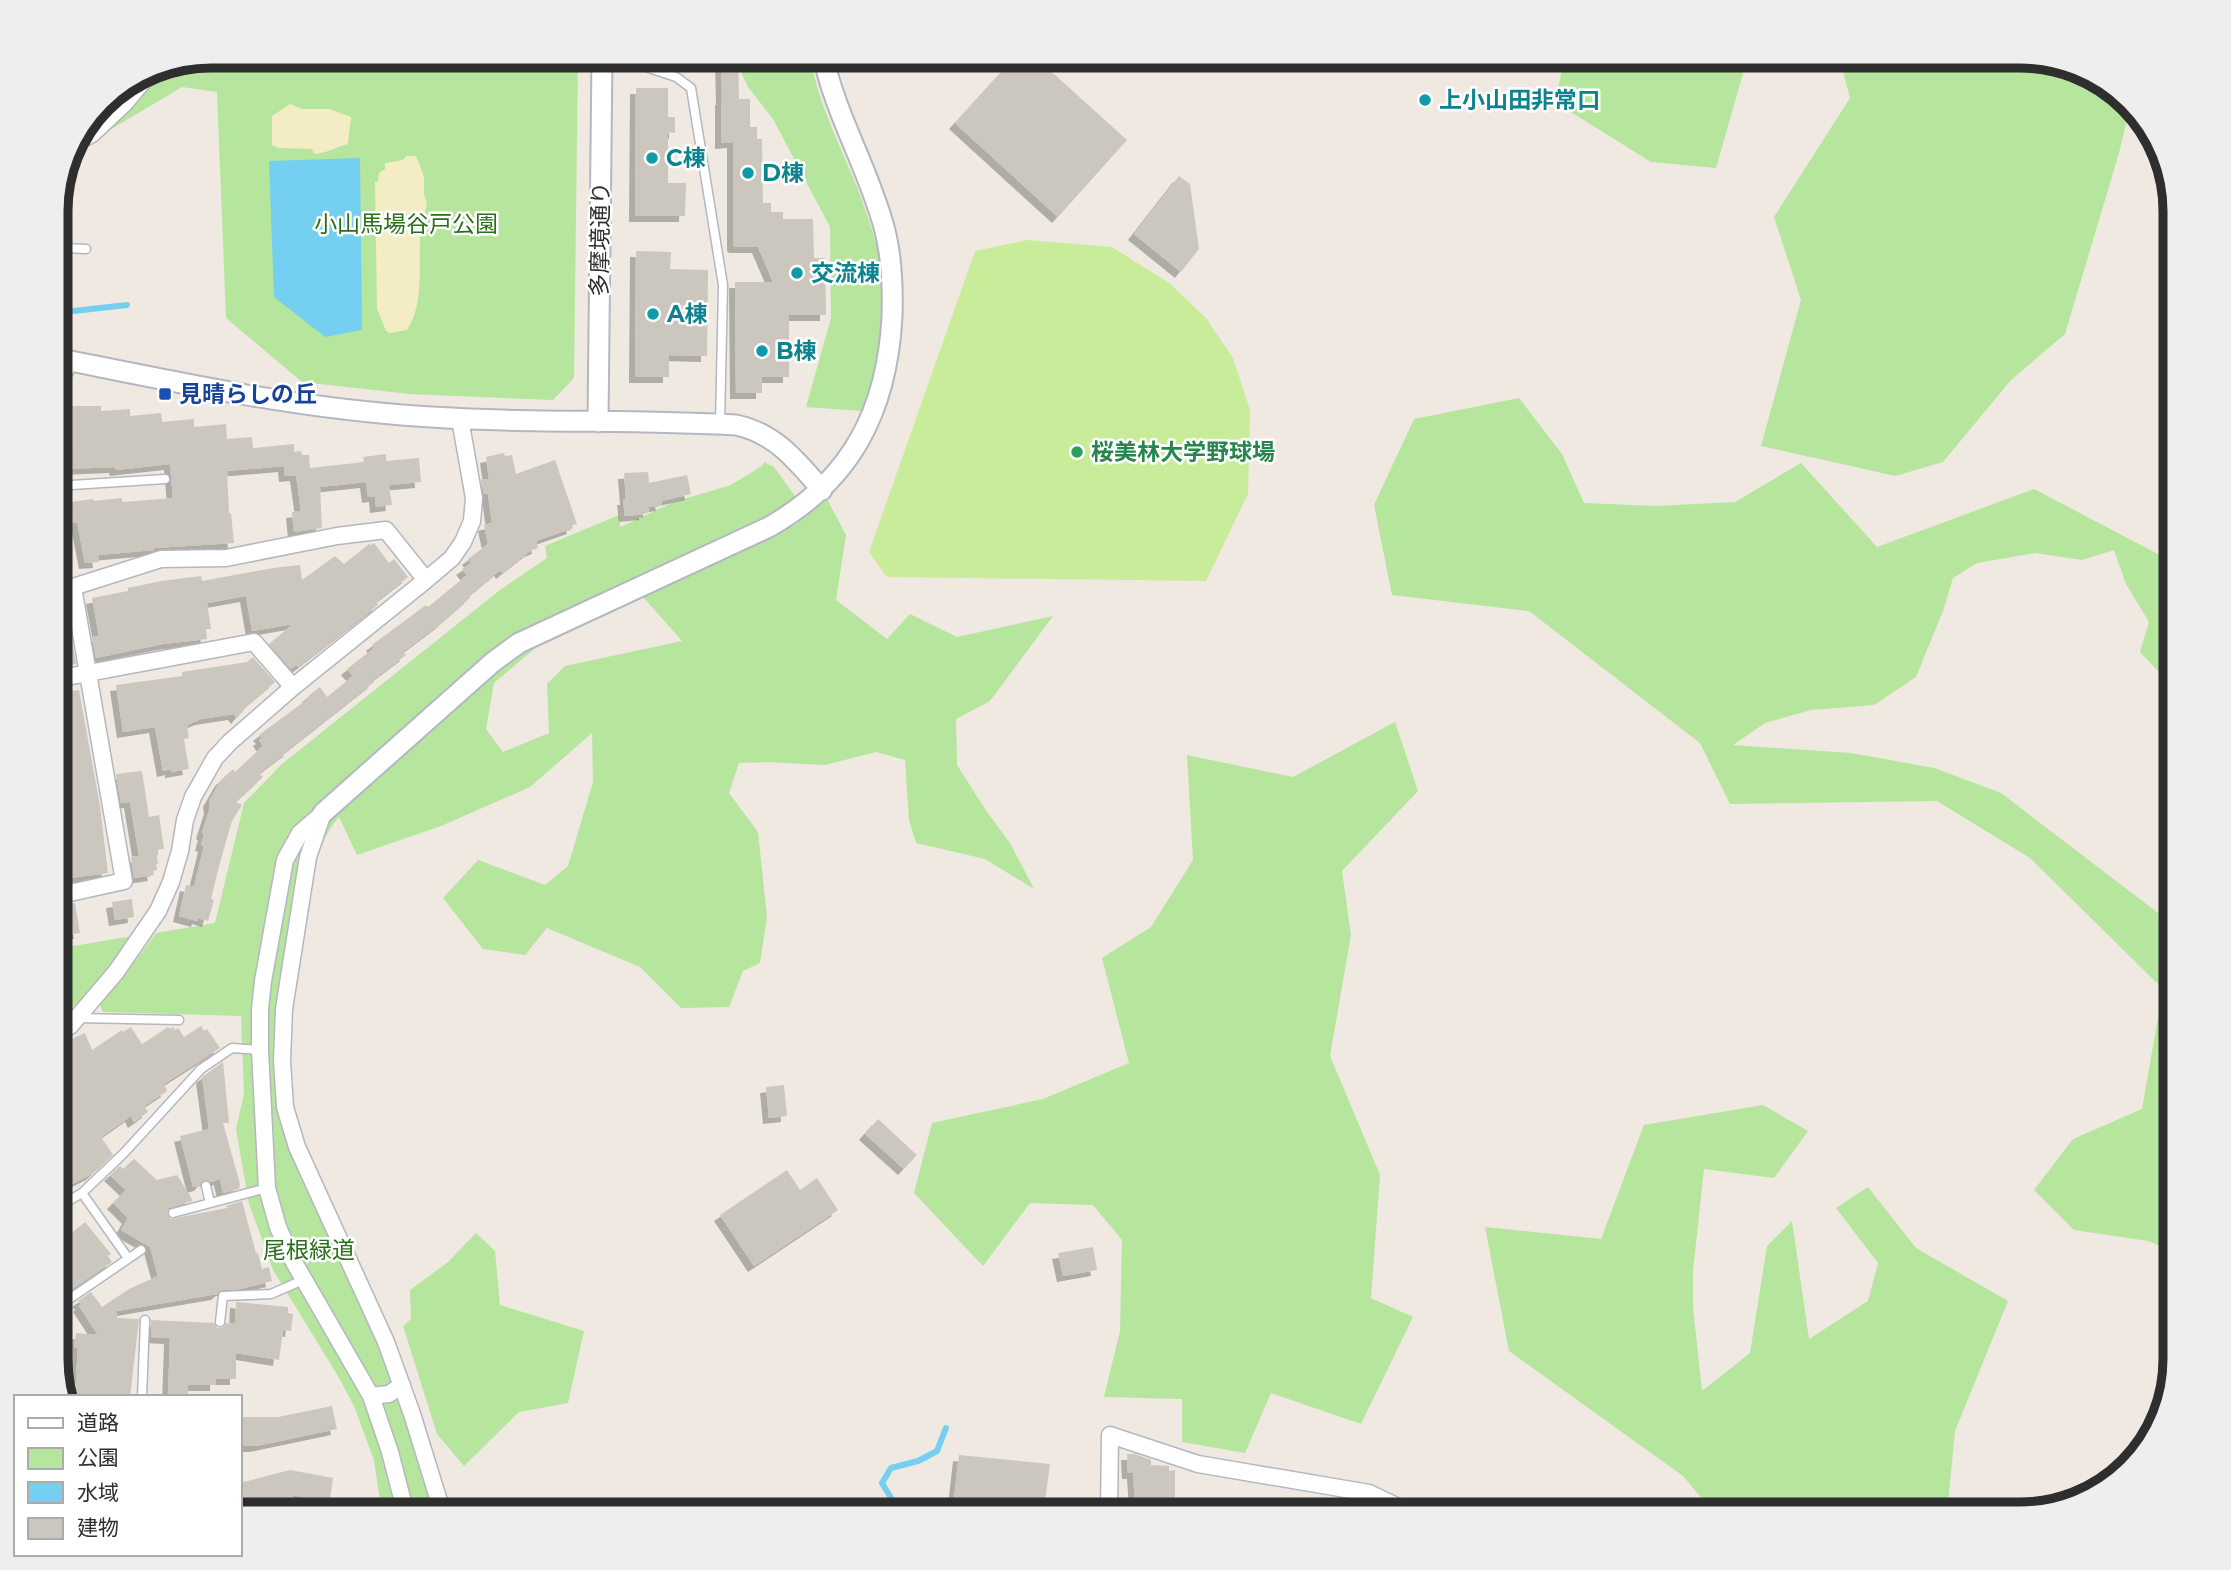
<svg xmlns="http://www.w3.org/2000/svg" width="2231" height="1570" viewBox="0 0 2231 1570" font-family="Montserrat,'Noto Sans JP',sans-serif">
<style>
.green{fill:#b6e59e}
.sand{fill:#f3ecc5}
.pitch{fill:#c9ec9a}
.water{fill:#75cff0}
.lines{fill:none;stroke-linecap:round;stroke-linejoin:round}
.stream{stroke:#75cff0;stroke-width:6}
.building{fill:#cbc7bf;filter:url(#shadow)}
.service-casing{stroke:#b4b7c1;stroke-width:11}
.minor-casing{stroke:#b4b7c1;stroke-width:19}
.tertiary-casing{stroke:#b4b7c1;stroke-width:23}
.service{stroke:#fff;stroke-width:8}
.minor{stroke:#fff;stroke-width:16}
.tertiary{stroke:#fff;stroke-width:19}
.culture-dot{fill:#0f9aa8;stroke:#fff;stroke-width:2.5}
.transit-dot{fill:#1a4fb4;stroke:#fff;stroke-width:2.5}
.leisure-dot{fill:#2e9e5b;stroke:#fff;stroke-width:2.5}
.labels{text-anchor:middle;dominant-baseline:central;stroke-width:5;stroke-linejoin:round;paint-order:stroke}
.culture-label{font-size:23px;font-weight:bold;fill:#0d838f;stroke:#fff;text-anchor:start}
.park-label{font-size:23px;fill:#2c6e1b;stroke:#fff}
.street-label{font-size:23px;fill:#2e2e2e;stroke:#fff}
.transit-label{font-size:23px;font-weight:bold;fill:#164399;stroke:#fff;text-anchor:start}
.leisure-label{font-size:23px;font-weight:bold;fill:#27864d;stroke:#fff;text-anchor:start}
.rim{fill:none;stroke:#2e2e2e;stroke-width:9}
</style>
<defs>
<filter id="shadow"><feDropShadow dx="-6" dy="6" stdDeviation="0" flood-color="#0004"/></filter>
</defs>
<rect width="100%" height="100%" fill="#efe9e1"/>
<path class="green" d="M212,56H578L574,378L553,400L409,394L302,382L226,318L217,92L182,87L110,130L150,85L174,63Z
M742,56H810C818,103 839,143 857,187C865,208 873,231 879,253C889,299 880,368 862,411L806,407L831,318L830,227L773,119L748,87L742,74Z
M1565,56H1748L1716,168L1651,162L1555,102Z
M1839,56H2020L2114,88L2130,107L2119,153L2065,334L2011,380L1943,462L1895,476L1761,446L1801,300L1774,217L1850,98Z
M1519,398L1562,454L1584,503L1656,506L1735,502L1801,463L1877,547L2034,489L2175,563V689L2140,652L2149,622L2126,584L2114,550L2082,560L2035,553L1977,563L1953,578L1943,611L1916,677L1874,705L1811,710L1765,723L1733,745L1851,753L1934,768L2001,793L2162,916L2175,938V1252L2148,1241L2074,1230L2034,1190L2073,1139L2142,1109L2163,989L2030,858L1937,801L1730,804L1700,743L1529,611L1392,595L1374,505L1414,419Z
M764,462L774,467L797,499L769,518L566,610L552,634L494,683L486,729L503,752L549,733L547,684L565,666L682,641L643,597L772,537L796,524L827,499L846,535L836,600L887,639L910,614L957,637L1053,616L990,701L956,719L957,765L987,812L1010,843L1034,889L985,859L916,843L909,820L905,760L876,752L825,765L768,762L739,763L729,793L758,832L767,917L760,963L743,971L729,1007L681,1008L640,967L547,928L525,955L483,949L443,898L478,860L545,885L568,866L593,782L592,733L530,787L441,826L357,855L339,817C314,846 312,883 305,920C294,980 282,1043 291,1105C295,1132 310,1159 322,1183C340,1222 359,1260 376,1299C408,1368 429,1441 450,1514H382L374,1460L354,1406L338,1376L273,1270L249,1204L236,1129L244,1094L241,1016L103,1012L100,1005L123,978L156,933L215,923L244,803L282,764L500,590L547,558L545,546L619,515L620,527L674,502L731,485L762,466Z
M1395,722L1418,791L1342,871L1351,935L1330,1056L1380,1175L1371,1298L1413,1317L1361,1424L1271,1393L1245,1453L1182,1442V1399L1104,1397L1120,1331L1122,1240L1093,1205L1030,1203L983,1266L914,1193L932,1123L1043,1099L1129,1063L1102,958L1151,927L1193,860L1187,755L1293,777Z
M133,936L82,999L56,1021V949Z
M1763,1105L1808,1131L1774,1178L1704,1169L1693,1271V1307L1702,1391L1750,1353L1767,1246L1792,1221L1809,1339L1868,1301L1878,1263L1836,1208L1868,1187L1916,1248L2008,1301L1955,1431L1947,1514H1715L1683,1476L1509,1351L1485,1227L1601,1239L1644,1125Z
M476,1233L495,1251L500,1305L584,1331L568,1403L519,1412L464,1466L437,1434L403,1326L411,1319L410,1290L448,1262Z"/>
<path class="sand" d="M290,104L302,109H329L351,117L348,144C335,147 328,153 314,154L312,149L278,148L272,145V116Z
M406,156H416C419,163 423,171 424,179C425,189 422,193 427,202C426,211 422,220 421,229C417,263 426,300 407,330L390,333L386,331L377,308L375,182H378L379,173L385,169V163L403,160Z"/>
<path class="pitch" d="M1027,240L1112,247L1169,283L1206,318L1233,358L1250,410L1248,494L1206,581L887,577L869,552L975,251Z"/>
<path class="water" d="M360,158L362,330L325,337L274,297L269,161Z"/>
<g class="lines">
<path class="stream" d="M56,313L127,305
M904,1514L891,1498L882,1483L891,1468L918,1461L937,1451L946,1428"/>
</g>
<path class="building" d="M721,56H738L739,99H750V127H757V139H762L763,203H771V212H783V219H813L814,258H825L826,315H789V377H762V393H736L735,282H773L758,247H735L733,245V142L721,143V99H722Z
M1016,56H1034L1127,140L1058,217L955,123Z
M636,88H668V117H675V133L668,132V183H686L685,216H635Z
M1179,176L1190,184L1199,249L1181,272L1134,234Z
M636,251L671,252L670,269L708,270L707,356L669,355V377H635Z
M73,406H101V411L130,409V416L161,413L162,422L194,419V427L226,424L227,439L252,437L253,448L294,444V452L301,451L302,455H309L310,468L364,462L363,457L386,454V461L419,458L421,482L389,485L392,505L376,507L375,496L368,497L366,482L320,487L322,528L294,532L292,512L301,511L296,475L285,476L284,466L227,471L229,513H231L234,543L154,548V550L98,555L99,562L85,563L77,522L56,525V504L93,499L94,501L122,498V502L173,498L170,464L116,470L115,467L68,469L67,459H59L57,418H59V407Z
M504,453L505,456L512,455L516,474L555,460L577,524L572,525L573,528L536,541L538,548L530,551L502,573L500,570L469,596L470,598L440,624L403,652L406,655L373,680L374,682L289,749L290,750L259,773L263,777L236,802L242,805L232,821L219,866L211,899L214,900L208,921L198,918L197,921L179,916L186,885L194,887L204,846L201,845L204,834L202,833L210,808L209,801L221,780L233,769L235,772L263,746L259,740L262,738L259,735L309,698L308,696L320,687L327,697L353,676L347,669L374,648L372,645L426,605L428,607L467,575L462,569L471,563L468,559L488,544L484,525L492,523L488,494H484L481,480L489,479L486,457Z
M648,472L649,483L687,475L691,494L661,501L662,505L649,507V511L645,512V514L625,516L623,499H626L624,473Z
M374,543L389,563L394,559L408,577L376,602L378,605L298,667L296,665L291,669L269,644L293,624L252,631L246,596L207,603L211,629H206L207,639L163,644L96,658L92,637L99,636L92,598L128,591V588L161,581L201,576L202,581L273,568L300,565L302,580L335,556L344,564L369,544L371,545Z
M72,640L76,664L63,666L59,642Z
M253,657L275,682L250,703L237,718L234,714L201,719L187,725L189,738L184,739L189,769L171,772V769L163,771L155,727L123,732L116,685L182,676V672L247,662Z
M79,690L100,806L108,873L70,878L71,882L56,885V697L63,696L62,692Z
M142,771L149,817L159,815L164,849L156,850L158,864H156L157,870L153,871L154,875L134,878L131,857L139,856L130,802L121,803L116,774Z
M132,899L134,917L115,920L112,902Z
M75,903L80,933L61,936L59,926H56V906Z
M201,1026L204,1031L207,1029L220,1048L164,1084L167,1091L144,1106L148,1112L134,1122L131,1116L101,1137L113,1155L92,1174L66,1187L56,1168V1163L62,1160L56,1150V1046L85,1033L92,1050L122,1030L123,1032L131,1027L142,1044L168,1027L170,1029L173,1027L175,1030L178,1028L184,1037Z
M223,1062L229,1123H223L240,1184L239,1189L223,1193L220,1179L211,1182L204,1180L200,1185L193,1187L180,1136L209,1129L202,1077Z
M784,1085L787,1116L769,1118L766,1087Z
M878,1119L917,1155L904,1169L865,1134Z
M134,1159L157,1180L177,1175L192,1199V1201L169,1208L167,1214L171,1219L227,1208L226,1206L242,1201L256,1253H258L262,1269L269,1267L272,1281L240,1289L222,1290L217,1294L117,1311V1318L139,1319L130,1397H75L78,1348H74L76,1333L98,1335L79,1306L81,1304L78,1301L91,1292L102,1307L129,1289L158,1276L150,1247L121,1230L128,1218L113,1203L126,1190L110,1175L120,1166L123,1169Z
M787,1170L800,1190L817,1178L838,1210L754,1266L720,1215Z
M85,1222L111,1254L108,1256L112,1262L69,1291L56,1278V1260L70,1247L64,1239Z
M1093,1247L1097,1270L1063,1276L1058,1253Z
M236,1302L288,1307V1313L293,1314L291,1331L283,1330L279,1360L236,1353V1379H216V1385H188V1397H168L170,1338L151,1337V1320L214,1323L217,1328H222L226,1323L235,1324Z
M332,1406L337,1429L256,1446H240L241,1417H278Z
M1127,1454H1135L1151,1460V1465L1169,1466V1471L1175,1470V1500L1135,1502L1133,1473H1128Z
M959,1455L1050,1464L1044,1508L954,1499Z
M290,1470L333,1478L330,1499L326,1498V1501L292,1495L295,1506L269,1514H240V1483Z"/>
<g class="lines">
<g class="service-casing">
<path id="service" d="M1478,57L1479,56
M602,63L631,62L676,77L691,88L723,285L720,424
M56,266L64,248L86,249
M56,486L165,479
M77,1018L179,1020
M206,1186L210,1203
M82,1193L128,1258
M56,1208L82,1193L124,1153L201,1069L232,1048L260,1050
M173,1213L267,1188
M220,1322L223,1296L271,1294L303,1280
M58,1374L62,1304L141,1250
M142,1397L145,1320"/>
</g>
<g class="minor-casing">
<path id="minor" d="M71,145L92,134L125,103L155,67
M56,389L70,361
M56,589L73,587L161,559L226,558L337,536L386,530L426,580
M56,679L254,642L293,687
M323,813L300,833L285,860L263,981L260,1009V1050L267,1188L278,1227L291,1257L371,1396L390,1452L406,1514
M322,816L308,857L284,1009L282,1061L285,1107L297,1147L386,1342L412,1414L443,1514
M56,896L124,881L73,587
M56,1032L70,1026L116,972L158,911L171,882L180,851L185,820L193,797L215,758L230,742L293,687L426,580L452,558L463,542L472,521L474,498L460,419
M371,1396L389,1394L402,1385
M331,1514L342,1511L343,1514
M1109,1514L1110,1435L1198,1464L1369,1493L1413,1514"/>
</g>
<g class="tertiary-casing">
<path id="tertiary" d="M56,358C171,381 285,406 402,415C513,424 625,419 736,425C775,433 797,461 822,490
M598,422L602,56
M323,813L493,662L519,643L769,527C852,480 887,410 892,317C893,286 892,256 884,227C868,168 836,116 823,56"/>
</g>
<use href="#service" class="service"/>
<use href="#minor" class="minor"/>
<use href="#tertiary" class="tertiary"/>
</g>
<g class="culture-dot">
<circle cx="1425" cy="100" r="7"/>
<circle cx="652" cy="158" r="7"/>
<circle cx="748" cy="173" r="7"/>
<circle cx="797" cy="273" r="7"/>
<circle cx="653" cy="314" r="7"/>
<circle cx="762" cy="351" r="7"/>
</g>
<rect class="transit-dot" x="158" y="387" width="14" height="14" rx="3.5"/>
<circle class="leisure-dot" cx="1077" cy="452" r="7"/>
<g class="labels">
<g class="culture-label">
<text x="1439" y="100">上小山田非常口</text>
<text x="666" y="158">C棟</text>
<text x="762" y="173">D棟</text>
<text x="811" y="273">交流棟</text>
<text x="667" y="314">A棟</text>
<text x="776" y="351">B棟</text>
</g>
<g class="park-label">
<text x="406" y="224">小山馬場谷戸公園</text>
<text x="309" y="1250">尾根緑道</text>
</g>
<g class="street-label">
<text transform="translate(600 239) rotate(-89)">多摩境通り</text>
</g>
<g class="transit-label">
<text x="179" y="394">見晴らしの丘</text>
</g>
<g class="leisure-label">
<text x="1091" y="452">桜美林大学野球場</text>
</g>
</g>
<path d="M0 0H2231V1570H0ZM211 68H2020A143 143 0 0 1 2163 211V1359A143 143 0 0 1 2020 1502H211A143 143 0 0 1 68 1359V211A143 143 0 0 1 211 68Z" fill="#eee" fill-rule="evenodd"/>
<path class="rim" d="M211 68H2020A143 143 0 0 1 2163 211V1359A143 143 0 0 1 2020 1502H211A143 143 0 0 1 68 1359V211A143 143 0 0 1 211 68Z"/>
<rect x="14" y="1395" width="228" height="161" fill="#ffffff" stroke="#ababab" stroke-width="2"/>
<rect x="28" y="1418" width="35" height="10" fill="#ffffff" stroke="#ababab" stroke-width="2"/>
<text x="77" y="1430" font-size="21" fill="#2e2e2e">道路</text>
<rect x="28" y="1448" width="35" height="21" fill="#b6e59e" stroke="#ababab" stroke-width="2"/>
<text x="77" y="1465" font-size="21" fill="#2e2e2e">公園</text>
<rect x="28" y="1482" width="35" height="21" fill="#75cff0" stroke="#ababab" stroke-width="2"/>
<text x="77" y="1500" font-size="21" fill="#2e2e2e">水域</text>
<rect x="28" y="1518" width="35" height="21" fill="#cbc7bf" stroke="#ababab" stroke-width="2"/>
<text x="77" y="1535" font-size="21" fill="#2e2e2e">建物</text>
</svg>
